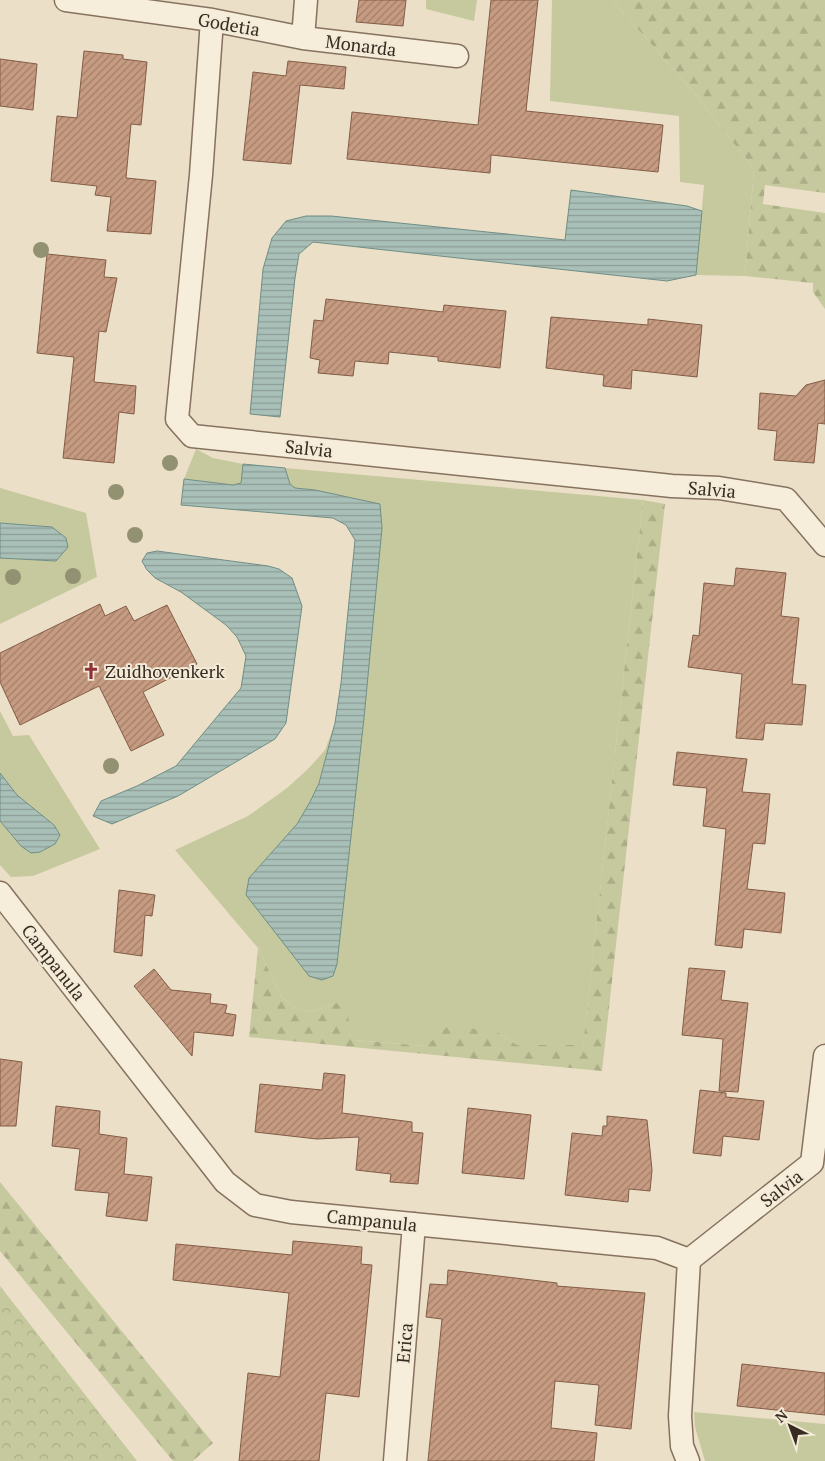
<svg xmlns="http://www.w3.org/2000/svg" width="825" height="1461" viewBox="0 0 825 1461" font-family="'PT Serif',serif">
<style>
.green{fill:#c6c99d}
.forest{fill:url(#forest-firs)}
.park{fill:url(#park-crowns)}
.water{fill:url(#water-rules);stroke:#708e85}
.building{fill:url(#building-hatch);stroke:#835c46}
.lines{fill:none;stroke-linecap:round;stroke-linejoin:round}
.minor-casing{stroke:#86725e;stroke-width:25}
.minor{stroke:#f6eddb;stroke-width:22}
.tree{fill:#929171}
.labels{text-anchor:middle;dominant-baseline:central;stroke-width:4;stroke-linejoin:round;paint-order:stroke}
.street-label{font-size:18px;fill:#382b21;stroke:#f3ead7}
.poi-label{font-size:18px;fill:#382b21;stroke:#f3ead7;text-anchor:start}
</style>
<defs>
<pattern id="forest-firs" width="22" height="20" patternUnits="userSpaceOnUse" patternTransform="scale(1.25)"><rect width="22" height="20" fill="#c6c99d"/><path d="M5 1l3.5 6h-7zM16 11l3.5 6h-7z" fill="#abad87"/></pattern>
<pattern id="park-crowns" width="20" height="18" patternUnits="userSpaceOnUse" patternTransform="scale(1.25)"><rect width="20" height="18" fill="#c6c99d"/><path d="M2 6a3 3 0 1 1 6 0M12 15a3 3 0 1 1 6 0" fill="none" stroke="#abad87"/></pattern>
<pattern id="water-rules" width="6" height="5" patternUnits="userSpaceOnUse" patternTransform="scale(1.25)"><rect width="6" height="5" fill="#a9c0b8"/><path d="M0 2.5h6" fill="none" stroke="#8b9c95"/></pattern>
<pattern id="building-hatch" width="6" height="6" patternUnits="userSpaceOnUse" patternTransform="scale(1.25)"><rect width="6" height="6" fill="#c69b81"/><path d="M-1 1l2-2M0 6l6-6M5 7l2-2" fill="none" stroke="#a27f69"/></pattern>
</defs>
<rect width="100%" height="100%" fill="#ebdfc8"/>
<path class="green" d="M426,0H477L474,21L426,9Z
M552,0H612L691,89L754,169L745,276L696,275L704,185L680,182L679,116L550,101Z
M196,449L213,458L243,464L241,483L233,485L184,479Z
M285,468L643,500L583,1046L517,1045L496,1031L426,1046L354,1040L349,1034L336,1003L312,1012L297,1008L282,998L258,948L175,850L248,816L287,788L309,768L325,750L335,723C328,749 323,776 311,800C297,830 270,854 249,878L337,964L364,718L382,528L380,504L315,490L294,488L290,484Z
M0,488L86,513L97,577L0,624V558L55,561L52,527L0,523Z
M0,711L13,736L29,735L100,849L33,876L11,877L0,865V821L21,846L40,852L55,844L60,835L54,825L17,795L0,773Z
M694,1412L825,1424V1461H705L695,1427Z"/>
<path class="forest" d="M612,0H825V193L765,185L763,204L825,213V309L813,292V283L745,276L754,169L691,89Z
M643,500L665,504L602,1071L249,1037L258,948L282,998L297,1008L312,1012L336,1003L348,1006L349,1034L354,1040L426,1046L448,1026L496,1031L517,1045H583Z
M0,1182L213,1443L193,1461H173L0,1251Z"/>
<path class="park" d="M0,1286L137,1461H0Z"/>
<path class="water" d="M571,190L687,206L702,211L696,275L667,281L313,242L299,254L295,278L280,417L250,414L263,269L272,238L286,221L306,216H331L565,240Z
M243,464L285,468L290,484L295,488L315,490L380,504L382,528L364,718L337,964L333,976L322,980L309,976L246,895L249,878L297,824L310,802L319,783L335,723L341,683L355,540L346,525L333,518L181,505L184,479L233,485L241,483Z
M0,523L52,527L66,538L68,547L56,561L0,558Z
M157,551L268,566L279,569L292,578L302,606L286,723L275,739L178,796L112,824L93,816L101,801L137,786L176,766L241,688L246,656L237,637L226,625L181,592L155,578L147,570L142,561L147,553Z
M0,773L17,795L54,825L60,835L55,844L40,852L31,853L21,846L0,821Z"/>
<path class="building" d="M359,0H406L403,26L356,22Z
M491,0H538L526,111L663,125L658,172L491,155L490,173L347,159L352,112L478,125Z
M84,51L123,55V59L147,62L141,125L131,124L126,178L156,181L151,234L107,231L111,197L95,195L97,186L51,181L57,116L77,118Z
M0,59L37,64L33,110L0,106Z
M288,61L346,67L344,89L300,85L291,164L243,160L253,72L286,76Z
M47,254L106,260L104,277L117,278L106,332L99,331L94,382L136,386L134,414L119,412L114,463L63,458L74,357L37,353Z
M326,299L443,312L444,305L506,311L500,368L438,361V357L389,352L388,364L355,361L353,376L318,373L320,360L310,358L314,320L323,321Z
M551,317L648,325V319L702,325L697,377L632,370L631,389L603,386L604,375L546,368Z
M825,380V424L818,423L814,463L774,460L777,431L758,429L760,393L796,396L806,385Z
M736,568L786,573L781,616L799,618L792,684L806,685L802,725L765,723L763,740L736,738L742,674L688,667L693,635L699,636L704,583L734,586Z
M100,604L105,616L126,606L134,621L167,605L197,664L143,692L164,735L131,751L99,686L20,725L0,682V653Z
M677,752L747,759L742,792L770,794L765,844L753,843L747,889L785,893L781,933L744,929L742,948L715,945L726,829L703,826L707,788L673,785Z
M119,890L155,895L152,916L145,915L142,956L114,952Z
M689,968L725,971L721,1000L748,1003L738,1092L719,1091L723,1039L682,1035Z
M154,969L171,990L211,994L210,1003L227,1005L225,1013L236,1015L233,1036L194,1032L192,1056L134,986Z
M0,1059L22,1062L16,1126H0Z
M324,1073L345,1075L342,1113L412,1122V1132L423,1133L418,1184L390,1182L391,1174L356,1170L359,1137L317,1139L255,1132L260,1084L322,1090Z
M700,1090L726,1093V1097L764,1101L759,1140L723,1136L721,1156L693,1153Z
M56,1106L100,1111L99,1134L127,1138L124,1174L152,1177L147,1221L106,1216L109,1193L75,1190L80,1149L52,1146Z
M468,1108L531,1115L524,1179L462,1173Z
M607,1116L647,1120L652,1170L650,1191L629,1189L628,1202L565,1195L572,1133L602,1136L603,1126H607Z
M293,1241L362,1247L361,1264L372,1265L359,1397L326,1393L319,1461H239L248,1373L280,1377L289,1293L173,1280L176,1244L292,1255Z
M448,1270L557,1283V1286L645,1293L631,1429L595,1425L599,1385L555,1381L551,1428L597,1433L594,1461H428L442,1319L426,1317L430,1284L447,1285Z
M742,1364L825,1373V1415L737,1406Z"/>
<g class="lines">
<g class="minor-casing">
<path id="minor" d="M66,0L212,20L303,38
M306,0L303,38L457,56
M212,20L201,175L177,419L192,436L672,486L719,488L786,499L825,545
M0,893L225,1182L255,1205L291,1212L657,1248L689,1260L680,1416L682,1446L688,1461
M689,1260L812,1163L825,1056
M395,1461L414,1224"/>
</g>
<use href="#minor" class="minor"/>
</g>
<g class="tree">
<circle cx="41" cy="250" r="8"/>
<circle cx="170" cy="463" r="8"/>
<circle cx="116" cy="492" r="8"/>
<circle cx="135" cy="535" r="8"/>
<circle cx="73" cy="576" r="8"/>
<circle cx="13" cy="577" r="8"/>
<circle cx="111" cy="766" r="8"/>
</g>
<defs>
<g id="church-bare" transform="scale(1.35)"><path d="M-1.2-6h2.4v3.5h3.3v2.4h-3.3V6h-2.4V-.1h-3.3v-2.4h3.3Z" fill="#903338" stroke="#f3ead7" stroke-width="2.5" paint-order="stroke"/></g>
</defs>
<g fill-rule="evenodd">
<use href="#church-bare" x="91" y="671"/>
</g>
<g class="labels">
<g class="street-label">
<text transform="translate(229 24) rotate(10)">Godetia</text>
<text transform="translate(361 45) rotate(7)">Monarda</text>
<text transform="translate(309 448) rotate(6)">Salvia</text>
<text transform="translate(712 489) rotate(5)">Salvia</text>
<text transform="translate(54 962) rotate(52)">Campanula</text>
<text transform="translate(781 1188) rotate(-38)">Salvia</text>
<text transform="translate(372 1220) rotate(6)">Campanula</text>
<text transform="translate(404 1343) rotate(-85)">Erica</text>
</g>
<g class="poi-label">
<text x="105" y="671">Zuidhovenkerk</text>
</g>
</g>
<g transform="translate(790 1426) rotate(318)" stroke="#f3ead7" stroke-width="4" paint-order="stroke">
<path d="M0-4L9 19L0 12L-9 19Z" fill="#382b21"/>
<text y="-8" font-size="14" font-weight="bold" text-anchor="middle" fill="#382b21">N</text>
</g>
</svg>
